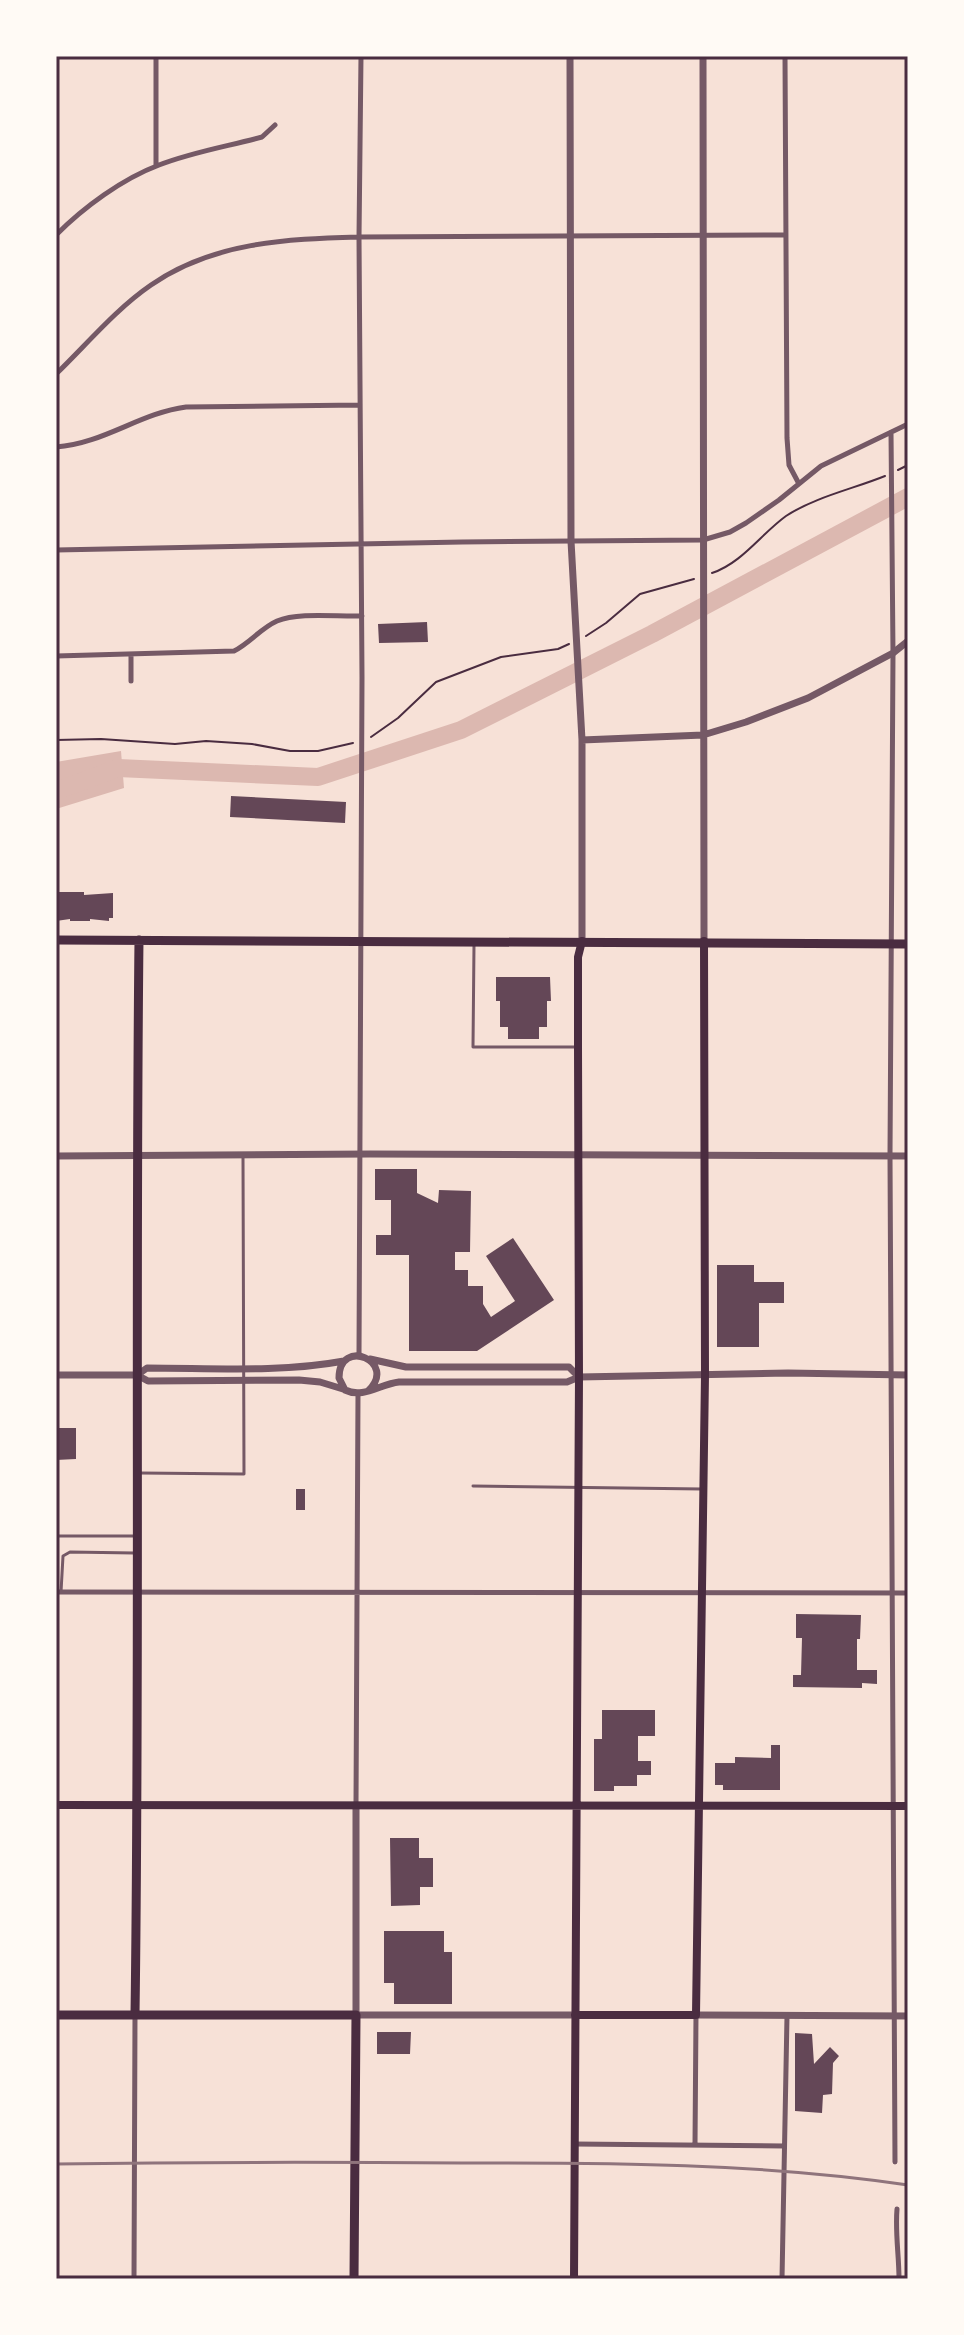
<svg xmlns="http://www.w3.org/2000/svg" width="964" height="2335" viewBox="0 0 964 2335" font-family="Karla,sans-serif">
<style>
.water{fill:#dcb8b0}
.lines{fill:none;stroke-linecap:round;stroke-linejoin:round}
.river{stroke:#dcb8b0;stroke-width:18}
.building{fill:#644757}
.path{stroke:#4a2c40;stroke-width:2}
.service{stroke:#755966;stroke-width:3}
.minor{stroke:#755966;stroke-width:5}
.tertiary{stroke:#755966;stroke-width:7}
.secondary{stroke:#4a2c40;stroke-width:8}
.primary{stroke:#4a2c40;stroke-width:9}
.rail{stroke:#8f747c;stroke-width:3}
.neatline{fill:none;stroke:#4a2c40;stroke-width:3}
</style>
<rect width="100%" height="100%" fill="#f7e1d7"/>
<path class="water" d="M121,751L124,788L56,809V762Z"/>
<g class="lines">
<path class="river" d="M56,791L118,768L318,777L461,730L652,634L908,497"/>
</g>
<path class="building" d="M427,622L428,642L379,643L378,624Z
M231,796L346,802L345,823L230,817Z
M56,892H84V895L113,893V918H109V921L90,919V921H70V919L56,921Z
M496,977H550L551,1001H547V1027H539V1039H508V1027H500V1001H496Z
M375,1169H417V1193L438,1203L439,1190L471,1191L470,1252H455V1270H468V1286H483V1304L491,1317L515,1301L486,1256L513,1238L554,1300L477,1351H409V1255H376V1235H391V1200H375Z
M717,1265H754V1282H784V1303H759V1347H717Z
M56,1428H76V1459L56,1460Z
M296,1489H305V1510H296Z
M796,1614L861,1615L860,1639H857V1670H877V1684L862,1683V1688L793,1687V1675H801L802,1638H796Z
M602,1710H655V1736H638V1761H651V1775H637V1786H614V1791H594V1739H602Z
M771,1745H780V1790H723V1785H715V1763H735V1757L771,1758Z
M390,1838H419V1858H433V1887H420V1905L391,1906Z
M384,1931H444V1952H452V2004H394V1983H384Z
M377,2032H411L410,2054H377Z
M795,2033L812,2034L814,2064L830,2047L839,2056L833,2063L832,2094L823,2095L822,2113L795,2111Z"/>
<g class="lines">
<path class="path" d="M898,470L908,465
M712,573C742,563 761,534 786,516C815,497 853,489 885,476
M586,636L606,623L640,594L694,579
M371,737L398,718L436,682L501,657L558,649L569,644
M56,740L101,739L175,744L206,741L252,744L290,751H318L353,743"/>
<path class="service" d="M474,945L473,1047H575
M140,1473L244,1474L243,1158
M473,1486L702,1489
M56,1536H136
M61,1592L63,1556L70,1552L134,1553"/>
<path class="minor" d="M156,56V166
M785,56L787,438L789,465L798,482
M56,235C84,207 122,179 159,165C192,152 229,146 262,137L275,125
M56,374C87,344 116,309 151,285C213,242 286,239 359,237L785,235
M891,432L893,653L890,1156L895,2162
M56,447C103,444 140,413 186,407L360,405
M56,550L462,542L703,540L730,532L746,523L779,500L821,466L908,424
M131,655V681
M56,656L234,651C250,643 261,628 277,621C299,612 337,617 362,616
M359,1356L362,677L359,237L361,56
M56,1592L908,1593
M356,1805L358,1394
M574,2144L784,2146
M695,2145L696,2015
M897,2209C895,2233 899,2255 899,2279
M134,2279L135,2016
M782,2279L787,2016"/>
<path class="tertiary" d="M570,56L571,541L582,740V941
M703,56L704,941
M582,740L703,735L746,722L808,698L893,653L908,641
M56,1156L370,1154L908,1156
M370,1359L406,1367H569L579,1377
M56,1375H137L148,1381L299,1380L320,1382L343,1389
M137,1375L147,1368C212,1368 279,1373 344,1361
M368,1391C399,1362 339,1336 339,1378L345,1390C363,1399 380,1384 399,1382H567L579,1377L788,1373L908,1375
M356,1805V2015H575
M696,2015L908,2016"/>
<path class="secondary" d="M56,1805L908,1806
M575,2015H696L705,1375L704,941
M574,2279L579,1377L578,1047V957L582,941"/>
<path class="primary" d="M56,940L908,944
M56,2015H356L354,2279
M135,2015C140,1657 135,1299 139,940"/>
<path class="rail" d="M56,2164C191,2162 326,2162 461,2163C611,2163 760,2163 908,2185"/>
</g>
<rect width="964" height="2335" fill="none" stroke="#fffaf5" stroke-width="116"/>
<rect x="58" y="58" width="848" height="2219" class="neatline"/>
</svg>
